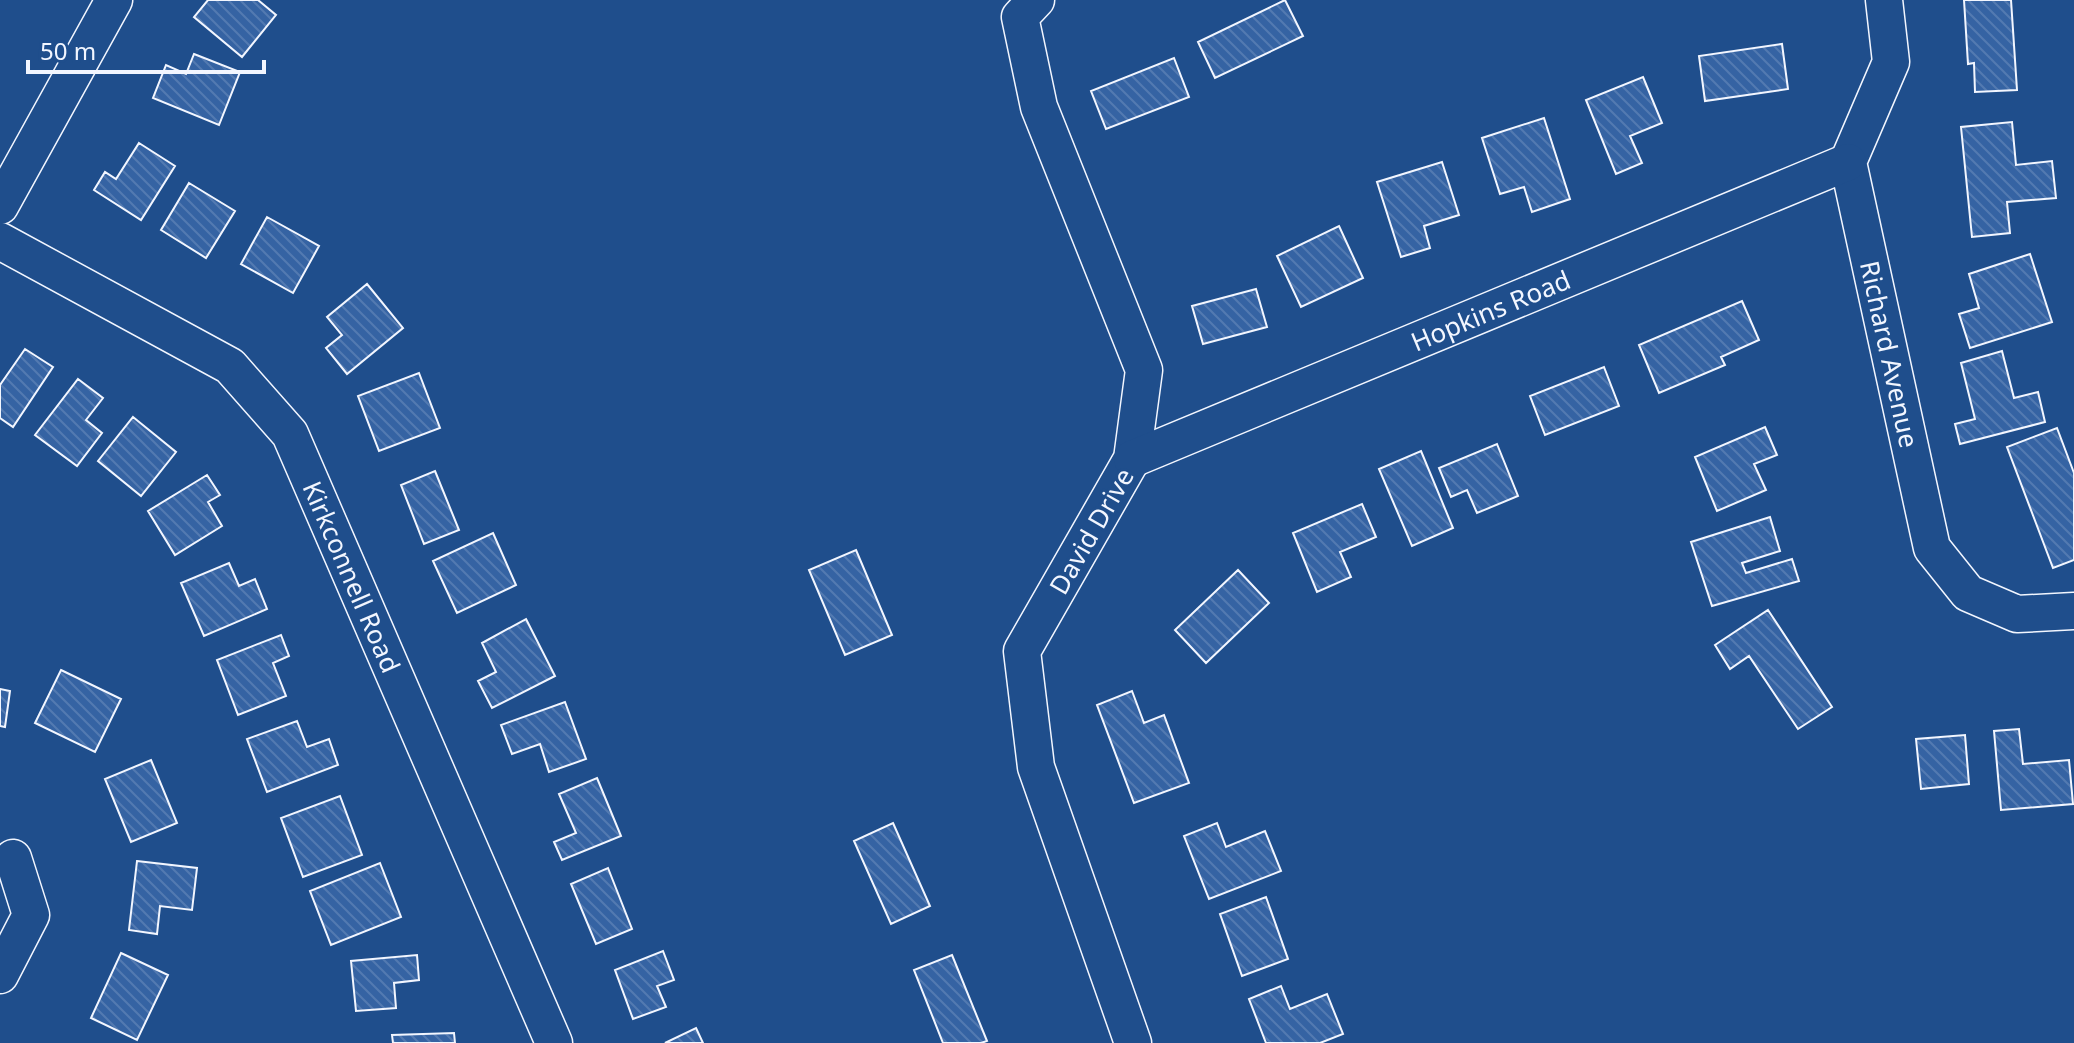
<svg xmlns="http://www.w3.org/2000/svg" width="2074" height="1043" viewBox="0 0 2074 1043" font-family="'Noto Sans',sans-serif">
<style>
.building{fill:url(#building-back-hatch);stroke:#f2f6ff;stroke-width:2}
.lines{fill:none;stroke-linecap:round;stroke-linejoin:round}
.minor-casing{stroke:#f2f6ff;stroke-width:39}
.minor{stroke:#1f4e8c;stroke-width:36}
.labels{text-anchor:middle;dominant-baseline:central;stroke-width:6;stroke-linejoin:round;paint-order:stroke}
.street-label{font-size:26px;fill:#f2f6ff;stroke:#1f4e8c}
</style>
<defs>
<pattern id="building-back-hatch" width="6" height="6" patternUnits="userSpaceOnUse" patternTransform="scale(2)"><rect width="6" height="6" fill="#3563a3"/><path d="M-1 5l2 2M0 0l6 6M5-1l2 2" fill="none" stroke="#537ab1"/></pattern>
</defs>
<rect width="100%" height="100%" fill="#1f4e8c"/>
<path class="building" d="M208,0H258L276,15L242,57L194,17Z
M1285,0L1303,36L1215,78L1198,42Z
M1964,0H2011L2017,90L1975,92L1974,63L1968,64Z
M1782,44L1788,89L1705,101L1699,56Z
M194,54L240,72L219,125L153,98L166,65L186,74Z
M1174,58L1189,97L1106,129L1091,91Z
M1643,77L1662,123L1630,136L1642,163L1616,174L1586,100Z
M1544,118L1570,199L1532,212L1524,187L1500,194L1482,138Z
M2012,122L2016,165L2052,161L2056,198L2007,202L2010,233L1972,237L1961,127Z
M139,143L175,166L141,220L94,190L105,172L116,179Z
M1442,162L1459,215L1424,226L1430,248L1401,257L1377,182Z
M189,183L235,211L206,258L161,230Z
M267,217L319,246L293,293L241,264Z
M1339,226L1363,278L1301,307L1277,256Z
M2030,254L2052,322L1970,348L1959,314L1979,308L1969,274Z
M367,284L403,328L347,374L326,348L342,335L327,317Z
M1256,289L1267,327L1203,344L1192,306Z
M1742,301L1759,340L1721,357L1725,365L1659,393L1639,345Z
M25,349L53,367L13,427L0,418V385Z
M2002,351L2014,398L2038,392L2045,422L1960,444L1955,424L1975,419L1961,363Z
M1604,367L1619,406L1545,435L1530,396Z
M419,373L440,428L379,451L358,396Z
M78,379L103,398L86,420L102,433L77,466L35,435Z
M133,417L176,452L141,496L98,461Z
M1765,427L1777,455L1754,464L1766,490L1717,511L1695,457Z
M2057,428L2074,473V560L2053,568L2007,447Z
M1497,444L1518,496L1477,513L1467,490L1451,497L1439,468Z
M1421,451L1453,528L1412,546L1379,469Z
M435,471L459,530L424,544L401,485Z
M207,475L220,495L208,502L222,526L175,555L148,511Z
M1362,504L1376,537L1340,552L1351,577L1317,592L1293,533Z
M1770,517L1780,551L1742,563L1746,573L1792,559L1799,581L1712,606L1691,542Z
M493,533L516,585L457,613L433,561Z
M856,550L892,635L845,655L809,570Z
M229,563L239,586L255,579L267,609L204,636L181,583Z
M1238,570L1269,603L1206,663L1175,630Z
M1768,610L1832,707L1798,729L1749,656L1730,669L1715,645Z
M526,619L555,676L492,708L478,681L496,672L482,643Z
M281,635L289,656L273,663L286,696L238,715L217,660Z
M61,670L121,699L95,752L35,723Z
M0,689L10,691L5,727L0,726Z
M1132,691L1144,723L1164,715L1189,783L1134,803L1097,705Z
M565,702L586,759L549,772L540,744L512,754L501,725Z
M297,721L307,747L329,739L338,765L267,792L247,739Z
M2019,729L2023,764L2069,760L2073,804L2001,810L1994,731Z
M1965,735L1969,784L1921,789L1916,739Z
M151,760L177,823L131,842L105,779Z
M597,778L621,836L562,860L554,842L576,833L559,794Z
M340,796L362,855L303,877L281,818Z
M893,823L930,906L891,924L854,841Z
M1217,823L1226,847L1265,831L1281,871L1209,899L1184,836Z
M137,861L197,868L192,910L160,906L157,934L129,930Z
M380,863L401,917L331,945L310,891Z
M608,868L632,929L596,944L571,884Z
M1266,897L1288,959L1242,976L1220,914Z
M663,951L674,980L657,986L666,1007L633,1019L615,970Z
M121,953L168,975L137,1040L91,1018Z
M417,955L419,980L394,983L396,1008L356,1011L351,961Z
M952,955L987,1041L981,1043H943L914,970Z
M1281,986L1290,1009L1327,994L1343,1034L1320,1043H1266L1249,999Z
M696,1028L703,1043H665Z
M454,1033L455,1043H393L392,1035Z"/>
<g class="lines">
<g class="minor-casing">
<g id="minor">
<path d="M1036,0L1020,17L1039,107L1144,370L1132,459L1022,651L1036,767L1133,1043"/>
<path id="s1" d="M1884,0L1891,62L1848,162L1932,548L1968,593L2017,614L2074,611"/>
<path d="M0,206L114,0"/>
<path id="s2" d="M0,241L230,366L290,434L554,1043"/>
<path id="s3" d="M1132,459L1848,162"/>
<path d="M0,975L31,915L13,858"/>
</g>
</g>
<use href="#minor" class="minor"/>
</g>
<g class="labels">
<g class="street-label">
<text stroke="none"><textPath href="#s3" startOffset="388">Hopkins Road</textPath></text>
<text stroke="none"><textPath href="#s1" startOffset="368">Richard Avenue</textPath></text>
<text transform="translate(1091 531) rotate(-60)">David Drive</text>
<text stroke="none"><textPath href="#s2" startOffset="508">Kirkconnell Road</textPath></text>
</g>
</g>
<path d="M28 60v12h236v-12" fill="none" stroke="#f2f6ff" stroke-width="4"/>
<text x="40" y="60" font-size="24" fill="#f2f6ff" stroke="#1f4e8c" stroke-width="6" paint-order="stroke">50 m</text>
</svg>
